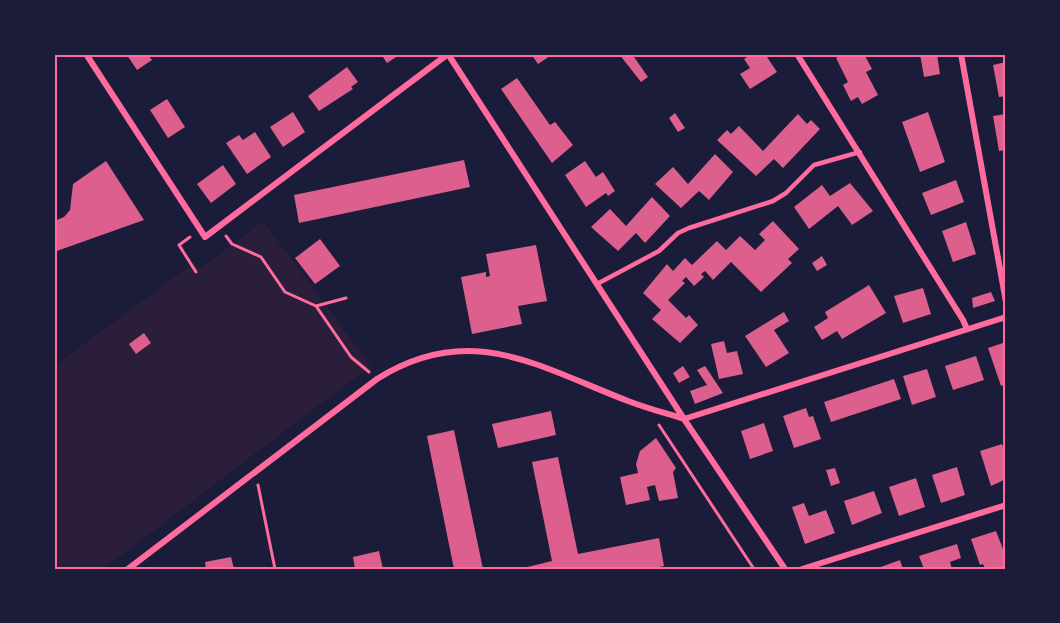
<svg xmlns="http://www.w3.org/2000/svg" width="1060" height="623" viewBox="0 0 1060 623" font-family="'DM Sans',sans-serif">
<style>
.green{fill:#2a1e3b}
.building{fill:#dd5f8e}
.lines{fill:none;stroke-linecap:round;stroke-linejoin:round}
.path{stroke:#ff6b9d;stroke-width:3}
.service{stroke:#ff6b9d;stroke-width:4.5}
.minor{stroke:#ff6b9d;stroke-width:6}
.neatline{fill:none;stroke:#ff6b9d;stroke-width:2}
</style>
<rect width="100%" height="100%" fill="#1b1b3a"/>
<path class="green" d="M263,221L371,366L103,569H54V366L194,263L200,269Z"/>
<path class="building" d="M129,54H152L149,56L152,60L137,70L127,55Z
M381,54H401L387,63Z
M531,54H553L538,64Z
M619,54H632L648,77L641,82Z
M752,54H765L777,72L750,89L740,74L750,68L744,59Z
M844,54H864L872,69L866,72L878,95L862,104L858,97L851,101L843,85L848,82L836,58Z
M920,54H937L940,74L924,77Z
M1006,62V96L999,97L993,65Z
M347,67L358,82L351,87L353,89L319,111L308,96Z
M517,78L550,125L555,122L573,145L552,163L501,89Z
M167,99L185,127L168,138L150,110Z
M293,112L305,132L283,147L270,127Z
M928,112L945,162L920,172L902,122Z
M675,113L685,128L678,132L669,118Z
M798,114L807,124L811,120L820,129L783,168L774,159L756,176L717,140L727,130L731,134L739,126L763,151Z
M1006,114V150L999,151L993,116Z
M255,132L271,157L247,174L226,143L239,135L243,140Z
M715,154L733,172L709,200L699,191L681,208L655,184L673,167L688,184Z
M464,160L470,187L299,223L294,195Z
M106,161L144,220L54,252V221L64,217L70,210L73,184Z
M585,161L596,177L603,172L615,191L608,196L606,193L586,207L565,175Z
M223,165L236,184L211,203L197,184Z
M956,180L964,202L931,215L922,193Z
M850,183L873,211L852,225L838,206L809,229L794,207L822,185L830,196Z
M652,197L670,216L645,243L636,233L618,251L591,227L610,209L626,226Z
M773,221L799,249L788,259L792,263L761,292L731,262L713,280L705,271L701,274L704,277L694,286L686,277L682,281L685,283L668,300L686,318L689,315L698,325L680,343L652,319L661,310L643,293L667,264L673,271L685,258L692,265L717,241L726,250L740,236L755,250L765,240L759,234Z
M966,222L976,254L953,262L942,231Z
M320,239L340,266L315,284L295,258Z
M536,245L547,301L518,306L522,324L472,334L461,277L486,272V277L490,276L486,254Z
M822,256L827,265L817,271L812,263Z
M869,285L886,313L842,339L837,331L822,340L814,327L828,318L825,312Z
M923,288L931,314L903,323L894,296Z
M991,292L995,301L973,308L972,298Z
M784,312L789,321L774,330L789,353L766,367L745,336Z
M144,333L151,343L136,354L129,344Z
M724,341L727,353L737,351L743,374L719,379L711,344Z
M1006,342V384L1001,386L988,348Z
M976,356L984,380L953,390L945,366Z
M683,366L690,377L679,383L673,373Z
M705,366L723,393L695,404L690,391L707,385L697,370Z
M927,369L936,397L912,405L903,376Z
M894,379L901,399L831,422L824,402Z
M806,408L809,417L813,416L821,439L794,448L783,416Z
M551,411L556,435L498,448L492,424Z
M764,423L773,451L750,459L741,431Z
M454,430L483,569H454L427,436Z
M656,438L676,468L673,472L678,498L659,501L655,485L647,487L650,500L626,505L620,477L638,473L636,464L640,451Z
M1002,444L1006,457V479L991,486L980,451Z
M558,457L578,554L659,538L664,566L651,569H519L552,561L532,462Z
M957,467L965,495L941,503L932,475Z
M835,468L840,483L831,486L826,470Z
M916,478L925,507L899,516L889,487Z
M874,491L882,513L852,525L844,501Z
M804,503L809,516L826,510L835,533L805,544L792,507Z
M996,531L1006,557V569H985L983,564L980,565L971,539Z
M957,544L961,558L950,562L952,569H924L919,556Z
M379,551L383,569H355L353,557Z
M231,557L234,569H206L205,562Z
M900,560L903,569H875Z"/>
<g class="lines">
<path class="path" d="M226,236L232,244L261,257L285,292L316,306L351,357L369,372
M190,237L179,245L196,272
M316,306L346,298
M659,425L754,569
M258,485L275,569"/>
<path class="service" d="M597,284L659,251L678,233L689,228L773,201L786,193L814,165L860,152"/>
<path class="minor" d="M86,54L205,237L448,54
M448,54L684,419L785,569
M797,54L963,320L967,329
M961,54L1006,302
M684,419L1006,317
M128,569L377,379C470,320 539,367 628,401C646,408 665,413 684,419
M802,569L1006,505"/>
</g>
<rect width="1060" height="623" fill="none" stroke="#1b1b3a" stroke-width="111"/>
<rect x="56" y="56" width="948" height="512" class="neatline"/>
</svg>
